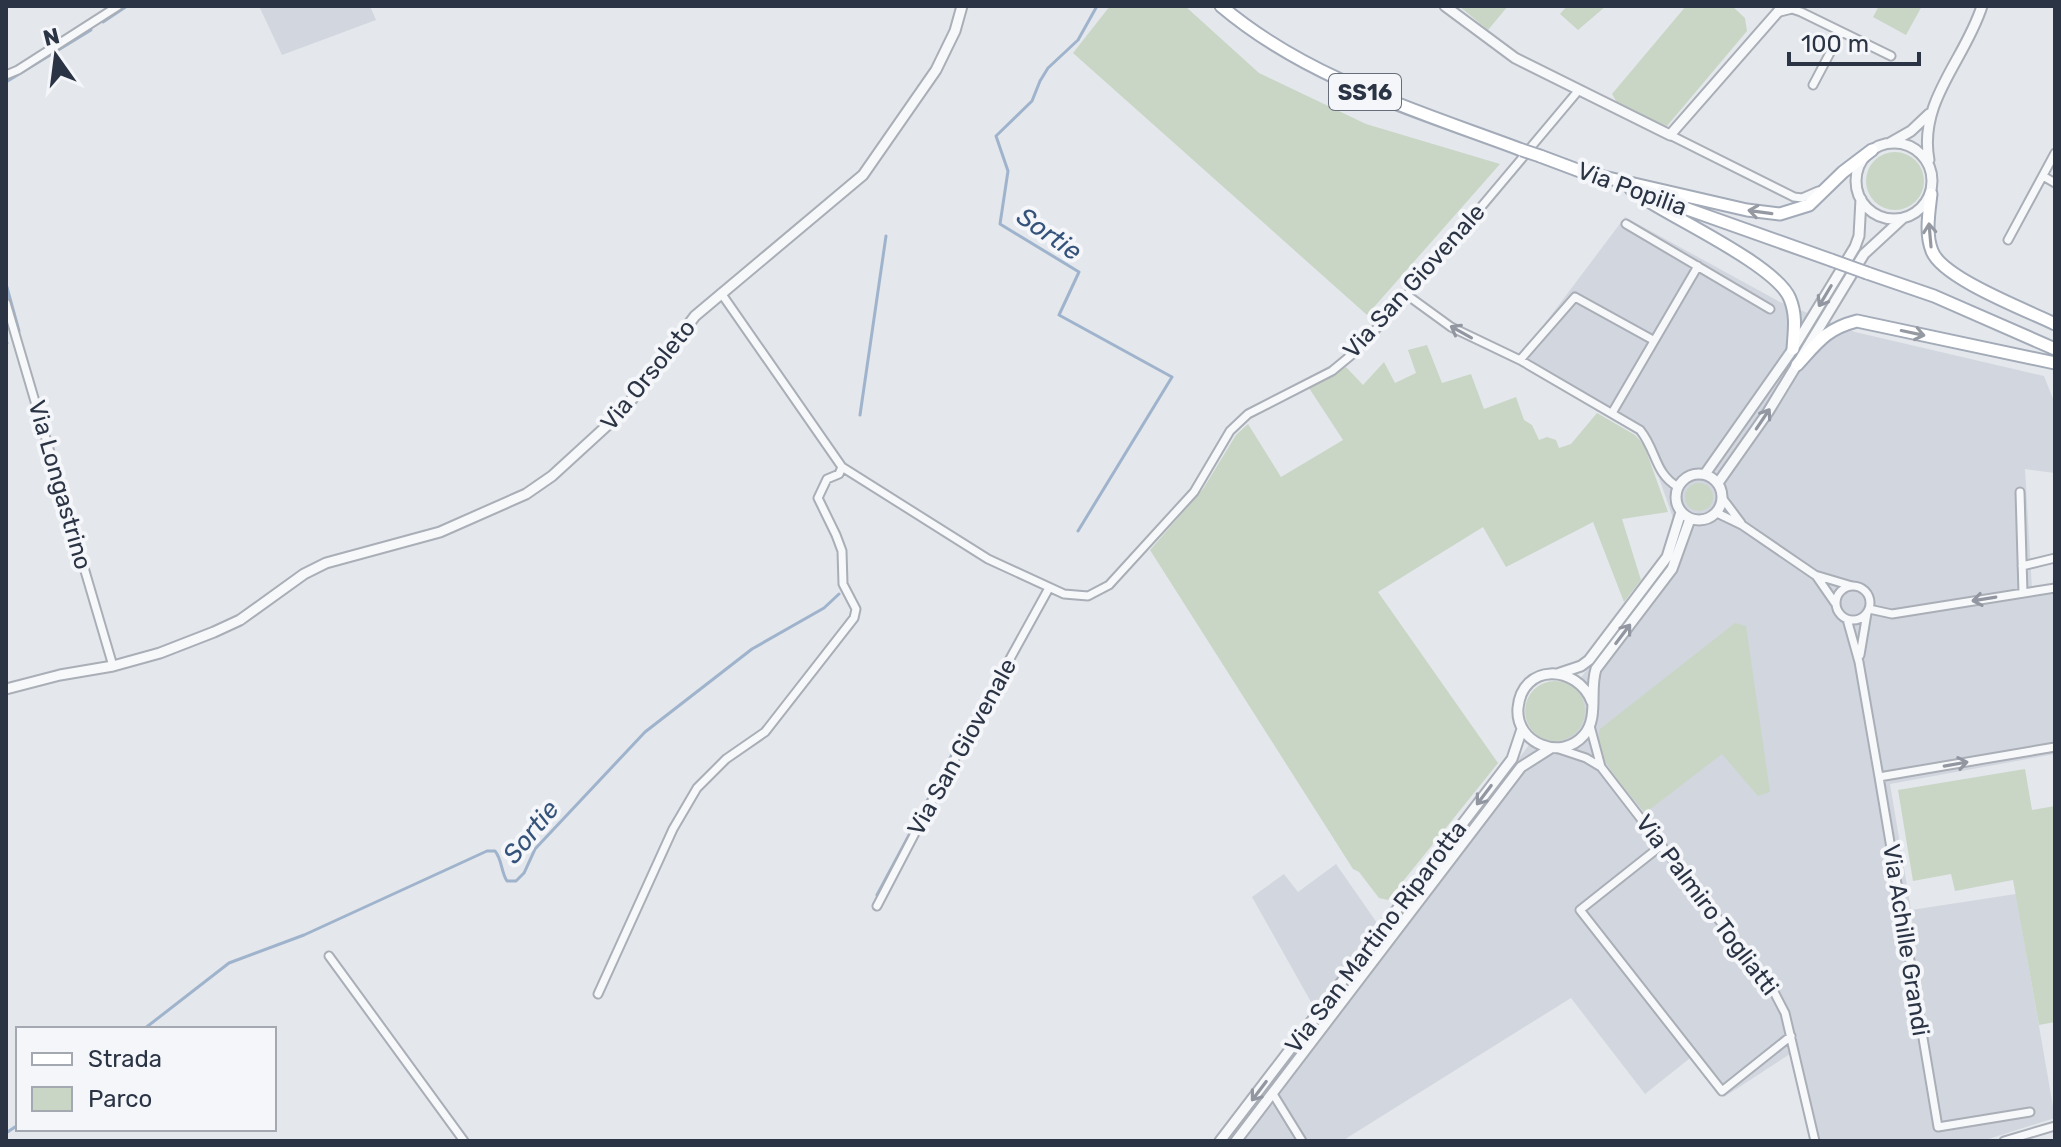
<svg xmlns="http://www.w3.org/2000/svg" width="2061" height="1147" viewBox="0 0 2061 1147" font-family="Rubik,sans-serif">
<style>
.built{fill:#d2d6de}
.green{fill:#c9d6c5}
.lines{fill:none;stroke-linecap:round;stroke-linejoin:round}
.stream{stroke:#9fb4cc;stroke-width:3}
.minor-casing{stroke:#a9aeb7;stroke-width:11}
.tertiary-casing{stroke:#a9aeb7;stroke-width:13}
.primary-casing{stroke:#a3abb8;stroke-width:15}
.minor{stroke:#f7f8fa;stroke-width:7}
.tertiary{stroke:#f7f8fa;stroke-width:9}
.primary{stroke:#fff;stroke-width:11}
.primary-bridge-casing{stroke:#a3abb8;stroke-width:15;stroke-linecap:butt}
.primary-bridge{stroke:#fff;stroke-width:11}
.oneway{stroke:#959aa2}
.oneway2{stroke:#9196a0}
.labels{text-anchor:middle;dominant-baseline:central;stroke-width:8;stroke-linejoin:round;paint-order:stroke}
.shield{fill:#f4f6f9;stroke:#676e7b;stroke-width:2}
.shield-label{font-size:22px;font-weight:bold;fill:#2b3445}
.street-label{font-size:24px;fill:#2b3445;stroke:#f4f6f9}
.water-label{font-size:26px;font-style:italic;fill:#34527a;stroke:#f4f6f9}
</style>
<rect width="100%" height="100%" fill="#e4e7ec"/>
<path class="built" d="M259,6H370L376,20L282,55Z
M1625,217L1780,302L1855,332L2044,376L2055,404V473L2025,469L2032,589L2055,586V754L1890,784L1911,910L2016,894L2055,1118L1982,1141H1817L1796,1050L1724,1097L1694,1055L1645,1094L1571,998L1342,1141H1230L1320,1018L1252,897L1284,874L1298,892L1336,864L1384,933L1627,618L1681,541L1642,429L1519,358Z"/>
<path class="green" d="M1110,6H1185L1259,73L1366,124L1500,164L1367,315L1073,53Z
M1459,6H1508L1488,30Z
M1567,6H1606L1578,30L1560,14Z
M1686,6H1732L1745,18L1747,31L1667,126L1619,106L1612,94Z
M1879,6H1922L1906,35L1873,17Z
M1866 181a29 29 0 1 1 58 0a29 29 0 1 1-58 0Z
M1427,345L1442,383L1471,374L1484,409L1516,397L1524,420L1532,425L1539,440L1547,437L1556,440L1559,448L1571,444L1597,413L1635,435L1644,445L1668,512L1622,519L1641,580L1624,602L1593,522L1506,567L1483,527L1378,592L1498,763L1388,900L1379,898L1359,872L1353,869L1150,550L1203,489L1236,435L1248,424L1281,477L1343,440L1309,388L1346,367L1363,385L1384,362L1395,383L1416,373L1408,350Z
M1685 497a14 14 0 1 1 28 0a14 14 0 1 1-28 0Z
M1735,623L1746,626L1770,792L1758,796L1722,754L1645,813C1629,792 1591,757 1600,729Z
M1525 711a30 30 0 1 1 60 0a30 30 0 1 1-60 0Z
M2025,769L2032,810L2055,806V1022L2039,1025L2013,880L1955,891L1951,874L1913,881L1898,790Z"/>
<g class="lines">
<path class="stream" d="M103,22L127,6
M6,82L91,30
M6,284L19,331
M6,344L7,343
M860,415L886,236
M1078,531L1172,377L1059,315L1079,272L1000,224L1008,171L996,136L1032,101L1040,81L1048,68L1078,40L1097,6
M936,783L991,685
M877,895L932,792
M144,1029L229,963L304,935L487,851H495C502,859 501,872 507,881H516L524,873L535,849L645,732L752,649L824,608L839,594
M6,1133L18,1125"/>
<g class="minor-casing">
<path id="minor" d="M1780,12L1792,9L1801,12L1891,56
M6,75L18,70L118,6
M1813,85L1841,32
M1670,135L1794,197L1802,198L1818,191
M1531,147L1578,91
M2043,176L2055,183
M1626,224L1770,309
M2008,240L2055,153
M721,293L842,467L988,559L1064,594L1088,596L1109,585L1194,492L1230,431L1248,414L1332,371L1355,352L1407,295L1524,156
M1407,295L1451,327L1520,360L1640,430C1657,451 1654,473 1678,487
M6,303L113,666
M1520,360L1575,297L1653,340
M1612,413L1698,266
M2020,492L2023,593
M1723,499L1741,523
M1717,513L1742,525L1815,575L1852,586
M2022,566L2055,558
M1817,577L1835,603
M1836 603a17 17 0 1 1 34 0a17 17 0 1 1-34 0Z
M1869,609L1892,614L2055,588
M1847,619L1859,662L1879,777L1938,1127L2030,1112
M1860,655L1867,613
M1590,726L1601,767L1773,990L1785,1013L1815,1141
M1559,749L1586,758L1601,767
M1879,777L2055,747
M1662,845L1580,910L1722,1091L1791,1036
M877,906L937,791L1049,588
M329,956L464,1141
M598,994L673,829L697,788L726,759L765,732L854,618L856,609L843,584L842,551L836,535L818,498L827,479L839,474L842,467
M1273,1094L1302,1141
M2004,1141L2055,1126"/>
</g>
<g class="tertiary-casing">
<path id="tertiary" d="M1445,6L1515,58L1670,135L1783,6
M1856 181a38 38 0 1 1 76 0a38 38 0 1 1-76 0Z
M1890,143L1911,131L1929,114
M1929,160C1918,101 1965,60 1982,6
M1676 497a23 23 0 1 1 46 0a23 23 0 1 1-46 0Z
M1705,474L1793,349L1855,247L1859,236L1861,199
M1718,483L1768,412L1864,254L1903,218
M1560,673L1581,666L1589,660L1667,557L1681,512
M6,689L60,675L113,666L160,653L214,632L240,620L304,574L326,563L440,532L526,494L552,476L623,411L695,316L863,175L936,70L955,31L962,6
M1592,702C1577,664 1522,663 1518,708C1515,743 1561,762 1584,735C1599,718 1589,690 1596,669L1672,569L1690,519
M1220,1141L1512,759L1522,729
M1236,1141L1521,767L1551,748"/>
</g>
<g class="primary-casing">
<path id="primary" d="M1221,6C1307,79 1418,111 1522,150
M1540,156L1588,174
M1582,172L1747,210L1780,214L1809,205L1843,172L1872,150
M1631,189L1831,260
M1931,194C1929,212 1925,234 1932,251C1942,278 2026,310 2055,324
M1647,200C1679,221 1778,267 1790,299C1797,316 1794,332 1793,349
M1867,273L1934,296L2055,349
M1797,365C1818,342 1826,329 1857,321L2055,363"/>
</g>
<use href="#minor" class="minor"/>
<use href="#tertiary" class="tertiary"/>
<use href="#primary" class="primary"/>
<g class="primary-bridge-casing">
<path id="primary-bridge" d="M1522,150L1540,156
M1831,260L1867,273"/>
</g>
<use href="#primary-bridge" class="primary-bridge"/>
</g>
<defs><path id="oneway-shaft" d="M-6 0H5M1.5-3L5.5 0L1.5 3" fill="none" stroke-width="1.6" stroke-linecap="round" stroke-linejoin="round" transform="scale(2)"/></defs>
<g class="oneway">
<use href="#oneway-shaft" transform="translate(1760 212) rotate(-172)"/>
<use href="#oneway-shaft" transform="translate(1930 235) rotate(-95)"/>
<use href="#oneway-shaft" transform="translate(1913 333) rotate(12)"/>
</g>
<g class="oneway2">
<use href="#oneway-shaft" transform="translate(1825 296) rotate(121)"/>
<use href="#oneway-shaft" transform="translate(1461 332) rotate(-151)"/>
<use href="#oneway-shaft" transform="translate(1763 419) rotate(-56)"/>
<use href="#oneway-shaft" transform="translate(1984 599) rotate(171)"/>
<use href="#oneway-shaft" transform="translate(1623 634) rotate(-53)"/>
<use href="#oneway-shaft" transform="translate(1956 764) rotate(-10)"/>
<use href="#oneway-shaft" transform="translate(1484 795) rotate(127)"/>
<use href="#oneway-shaft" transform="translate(1259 1091) rotate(127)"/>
</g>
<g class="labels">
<rect class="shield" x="1329" y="74" width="72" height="36" rx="6"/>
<g class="shield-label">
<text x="1365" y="92">SS16</text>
</g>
<g class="street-label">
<text transform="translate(1632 189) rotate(20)">Via Popilia</text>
<text transform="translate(1414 281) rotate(-48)">Via San Giovenale</text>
<text transform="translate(648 375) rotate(-51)">Via Orsoleto</text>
<text transform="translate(60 485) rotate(74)">Via Longastrino</text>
<text transform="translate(962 747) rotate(-61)">Via San Giovenale</text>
<text transform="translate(1707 905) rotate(53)">Via Palmiro Togliatti</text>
<text transform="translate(1376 937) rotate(-53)">Via San Martino Riparotta</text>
<text transform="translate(1906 940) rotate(81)">Via Achille Grandi</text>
</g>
<g class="water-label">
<text transform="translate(1049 234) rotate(35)">Sortie</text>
<text transform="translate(531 832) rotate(-51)">Sortie</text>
</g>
</g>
<rect width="2061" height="1147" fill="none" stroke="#2b3445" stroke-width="16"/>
<rect x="16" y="1027" width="260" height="104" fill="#f4f6f9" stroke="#a4a8b1" stroke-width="2"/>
<rect x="32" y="1053" width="40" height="12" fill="#ffffff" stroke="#a4a8b1" stroke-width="2"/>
<text x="88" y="1067" font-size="24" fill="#2b3445">Strada</text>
<rect x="32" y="1087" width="40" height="24" fill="#c9d6c5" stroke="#a4a8b1" stroke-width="2"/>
<text x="88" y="1107" font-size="24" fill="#2b3445">Parco</text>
<g transform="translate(56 56) rotate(346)" stroke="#f4f6f9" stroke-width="6" paint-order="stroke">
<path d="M0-6L14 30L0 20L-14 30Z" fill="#2b3445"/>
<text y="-12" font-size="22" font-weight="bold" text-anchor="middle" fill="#2b3445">N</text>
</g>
<path d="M1789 52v12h130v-12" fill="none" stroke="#2b3445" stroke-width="4"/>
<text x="1801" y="52" font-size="24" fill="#2b3445" stroke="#f4f6f9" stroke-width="6" paint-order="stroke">100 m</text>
</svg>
